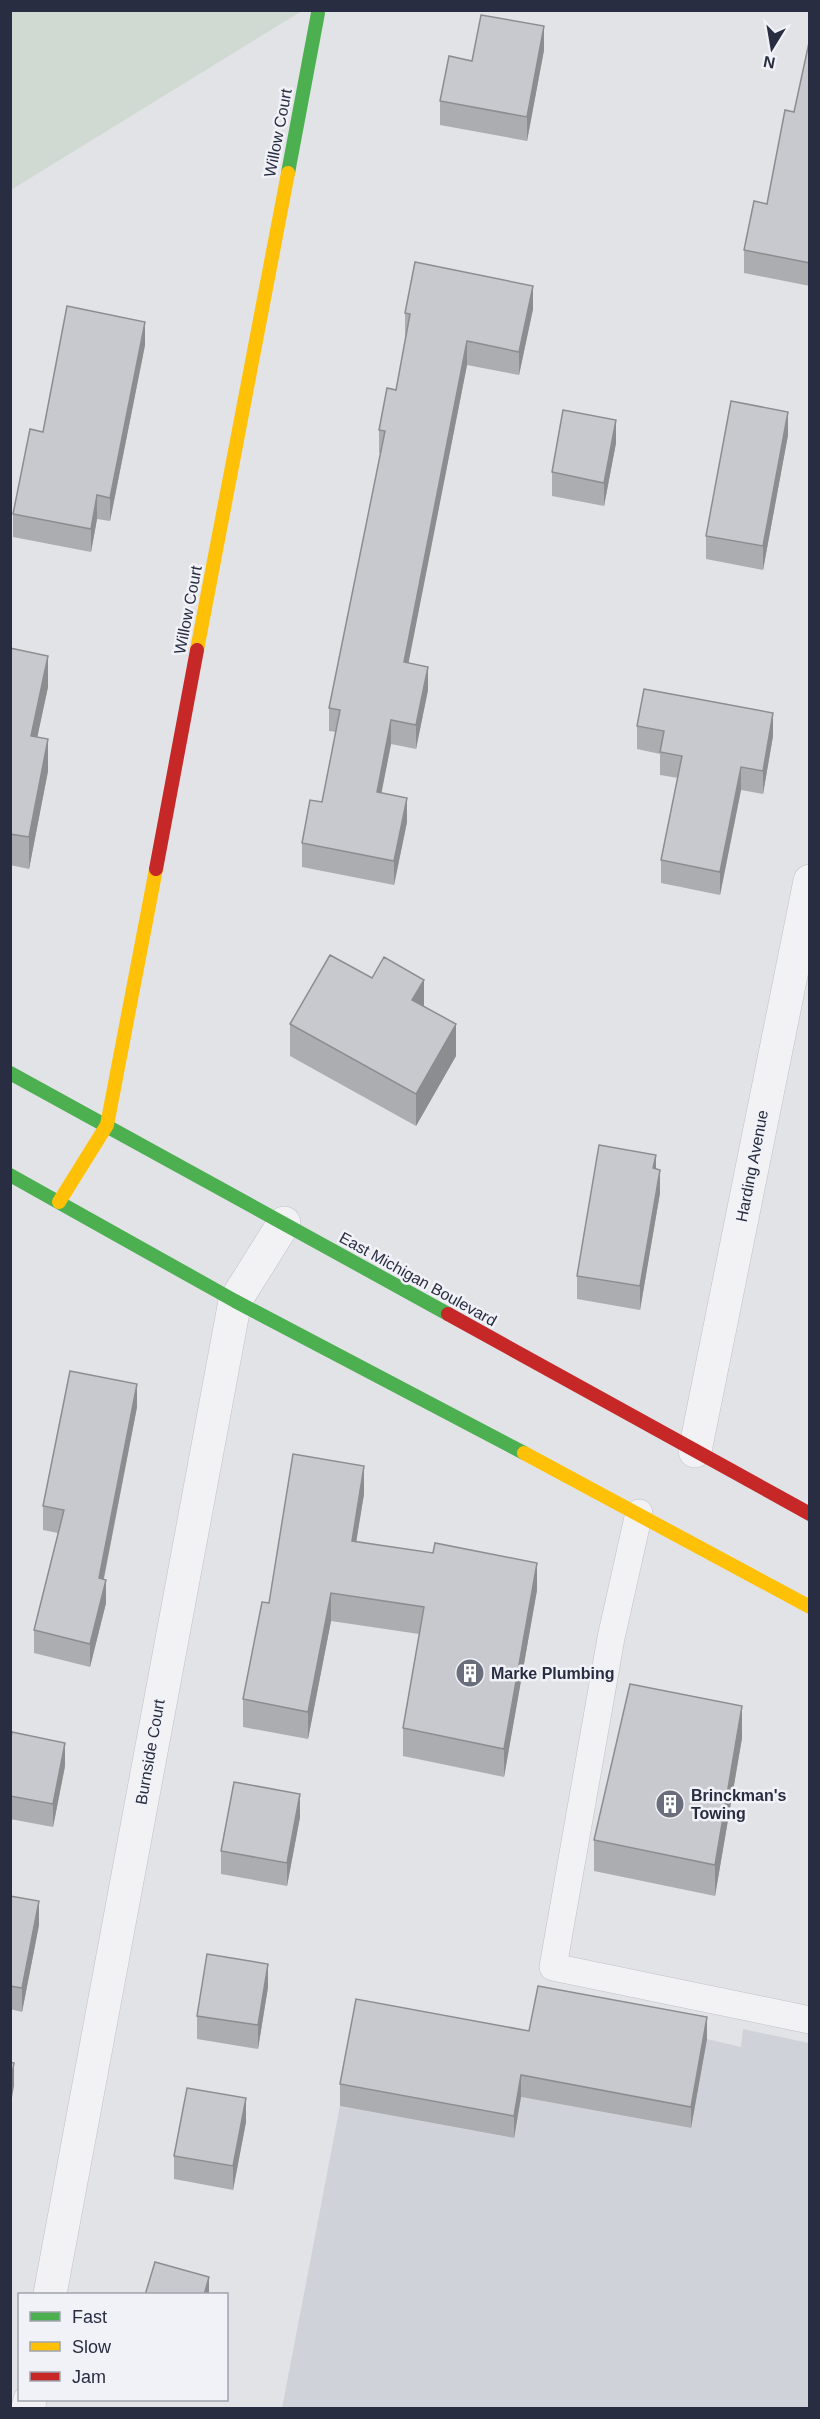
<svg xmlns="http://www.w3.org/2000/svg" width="820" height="2419" viewBox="0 0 820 2419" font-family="Helvetica,sans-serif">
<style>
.built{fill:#d0d2da}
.green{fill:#d1dad2}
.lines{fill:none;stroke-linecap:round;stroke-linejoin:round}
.lane-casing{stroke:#c0c1c5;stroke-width:28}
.street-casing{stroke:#c0c1c5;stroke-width:34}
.lane{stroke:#f2f2f4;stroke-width:27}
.street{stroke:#f2f2f4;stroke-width:33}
.fast{stroke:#4caf50;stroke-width:14}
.slow{stroke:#ffc107;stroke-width:14}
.jam{stroke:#c62828;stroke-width:14}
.wall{fill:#acadb1}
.shaded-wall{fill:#8c8d90}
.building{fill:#c8c9ce;stroke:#8c8d90;stroke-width:1.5}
.labels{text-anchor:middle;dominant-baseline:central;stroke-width:5;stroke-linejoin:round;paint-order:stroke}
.street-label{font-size:16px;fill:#292d41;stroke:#f0f2f7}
.poi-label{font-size:16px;font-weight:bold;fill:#292d41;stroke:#f0f2f7;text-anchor:start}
</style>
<rect width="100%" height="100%" fill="#e2e3e7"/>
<path class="built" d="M743,2029L809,2043V2408H282L340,2106L513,2138L521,2097L690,2128L707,2039L741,2047Z"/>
<path class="green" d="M11,11H302L11,190Z"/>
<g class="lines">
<g class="lane-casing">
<path id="lane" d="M639,1513L611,1638L553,1967L810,2020"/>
</g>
<g class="street-casing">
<path id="street" d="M695,1451L810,881
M50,2294L235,1301L284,1223
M28,2408L30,2400"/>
</g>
<use href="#lane" class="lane"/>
<use href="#street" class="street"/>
<path class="fast" d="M288,173L318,13
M10,1073L448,1314
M10,1175L235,1301L524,1453"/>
<path class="slow" d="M197,650L288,173
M59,1202L107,1125L156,869
M524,1453L810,1607"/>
<path class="jam" d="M156,869L197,650
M448,1314L810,1514"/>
</g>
<path class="wall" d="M810,38V286L744,273V250L767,204L794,112Z
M544,50L527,141L440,125V101Z
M533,309L519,375L467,365L408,663L428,690L416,749L391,744L381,793L407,822L394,885L302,867V843L322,802L336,732L329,731V708L381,453H379V430L396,390L406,337H405V313Z
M145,345L110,521L97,519L91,552L13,537V514L43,432Z
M788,435L763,570L706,559V536Z
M616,443L604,506L552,496V472Z
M10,648L48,687L37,737L48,771L29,869L10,865Z
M637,726L773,736L763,794L741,790L720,895L661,883V860L678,778L660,775V754L637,749Z
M372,978L424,1007L456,1056L416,1126L290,1056V1024Z
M656,1169L660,1193L640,1310L577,1299V1276Z
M137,1407L104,1579L106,1603L90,1667L34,1653V1630L58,1533L43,1530V1506Z
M364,1494L356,1541L537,1590L504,1777L403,1756V1728L419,1634L331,1621L308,1739L243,1727V1699L269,1603Z
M742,1738L715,1896L594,1871V1840Z
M10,1742L65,1766L53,1827L10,1819Z
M300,1817L287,1886L221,1874V1851Z
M10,1896L39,1925L22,2012L10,2009Z
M268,1987L258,2049L197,2039V2016Z
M529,2031L707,2039L691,2128L521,2097L514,2138L340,2106V2084Z
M246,2122L233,2190L174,2179V2156Z"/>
<path class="shaded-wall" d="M544,26V50L527,141V117Z
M533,286V309L519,375V352Z
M145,322V345L110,521V498Z
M467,341V365L404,686V662Z
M788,412V435L763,570V546Z
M616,420V443L604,506V483Z
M97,495V519L91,552V529Z
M48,656V687L31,767V736Z
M428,667V690L416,749V725Z
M773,713V736L763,794V771Z
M391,720V744L377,816V792Z
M48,739V771L29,869V837Z
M741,767V790L720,895V872Z
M407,798V822L394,885V861Z
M424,980V1011L412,1000Z
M456,1024V1056L416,1126V1094Z
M656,1155V1178L653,1168Z
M660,1170V1193L640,1310V1286Z
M137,1384V1407L99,1602V1578Z
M364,1466V1494L352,1568V1541Z
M537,1563V1590L504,1777V1749Z
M106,1580V1603L90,1667V1644Z
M331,1593V1621L308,1739V1712Z
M742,1706V1738L715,1896V1865Z
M65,1743V1766L53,1827V1804Z
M300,1794V1817L287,1886V1863Z
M39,1901V1925L22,2012V1988Z
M268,1964V1987L258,2049V2025Z
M707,2017V2039L691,2128V2107Z
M14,2063V2086L10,2109V2085Z
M521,2075V2097L514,2138V2116Z
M246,2098V2122L233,2190V2166Z
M209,2277V2295H204Z"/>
<path class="building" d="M481,15L544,26L527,117L440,101L449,56L472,61Z
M810,38V263L744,250L754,201L767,204L785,110L794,112Z
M415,262L533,286L519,352L467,341L404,662L428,667L416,725L391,720L377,792L407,798L394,861L302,843L310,800L322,802L340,710L329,708L385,431L379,430L387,388L396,390L410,314L405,313Z
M67,306L145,322L110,498L97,495L91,529L13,514L30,429L43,432Z
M731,401L788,412L763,546L706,536Z
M563,410L616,420L604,483L552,472Z
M10,648L48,656L31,736L48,739L29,837L10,834Z
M644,689L773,713L763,771L741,767L720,872L661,860L682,756L660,752L664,731L637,726Z
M330,955L372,978L384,957L424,980L412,1000L456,1024L416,1094L290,1024Z
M599,1145L656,1155L653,1168L660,1170L640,1286L577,1276Z
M70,1371L137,1384L99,1578L106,1580L90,1644L34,1630L64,1510L43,1506Z
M293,1454L364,1466L352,1541L433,1553L435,1543L537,1563L504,1749L403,1728L424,1607L331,1593L308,1712L243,1699L262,1602L269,1603Z
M630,1684L742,1706L715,1865L594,1840Z
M12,1732L65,1743L53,1804L10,1796V1742Z
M234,1782L300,1794L287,1863L221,1851Z
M10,1896L39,1901L22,1988L10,1986Z
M207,1954L268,1964L258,2025L197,2016Z
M538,1986L707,2017L691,2107L521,2075L514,2116L340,2084L356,1999L529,2031Z
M10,2062L14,2063L10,2085Z
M187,2088L246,2098L233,2166L174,2156Z
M155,2262L209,2277L204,2295H145Z"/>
<defs>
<g id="building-disc" transform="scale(1.5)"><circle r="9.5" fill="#6a6d7b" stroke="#f0f2f7"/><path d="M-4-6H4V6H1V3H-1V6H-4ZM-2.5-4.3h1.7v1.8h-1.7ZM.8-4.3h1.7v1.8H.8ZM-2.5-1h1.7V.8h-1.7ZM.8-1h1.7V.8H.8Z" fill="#fff"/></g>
</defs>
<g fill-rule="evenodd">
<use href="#building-disc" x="470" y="1673"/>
<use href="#building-disc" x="670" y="1804"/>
</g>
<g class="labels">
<g class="street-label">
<text transform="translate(278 133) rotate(-79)">Willow Court</text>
<text transform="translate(188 610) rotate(-79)">Willow Court</text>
<text transform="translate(752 1166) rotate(-79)">Harding Avenue</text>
<text transform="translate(418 1279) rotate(29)">East Michigan Boulevard</text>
<text transform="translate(150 1752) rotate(-80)">Burnside Court</text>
</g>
<g class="poi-label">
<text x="491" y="1673">Marke Plumbing</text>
<text x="691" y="1795">Brinckman's<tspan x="691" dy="18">Towing</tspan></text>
</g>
</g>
<rect width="820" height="2419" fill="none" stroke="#292d41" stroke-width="24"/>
<rect x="18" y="2293" width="210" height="108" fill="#f0f2f7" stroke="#a0a3ae" stroke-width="1.5"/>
<rect x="30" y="2312" width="30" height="9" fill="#4caf50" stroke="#a0a3ae" stroke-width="1.5"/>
<text x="72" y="2323" font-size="18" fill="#292d41">Fast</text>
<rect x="30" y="2342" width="30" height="9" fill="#ffc107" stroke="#a0a3ae" stroke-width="1.5"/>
<text x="72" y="2353" font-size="18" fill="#292d41">Slow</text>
<rect x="30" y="2372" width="30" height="9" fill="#c62828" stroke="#a0a3ae" stroke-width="1.5"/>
<text x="72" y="2383" font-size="18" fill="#292d41">Jam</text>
<g transform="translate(772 48) rotate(191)" stroke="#f0f2f7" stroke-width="4.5" paint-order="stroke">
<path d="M0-4.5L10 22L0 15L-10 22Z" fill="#292d41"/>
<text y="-9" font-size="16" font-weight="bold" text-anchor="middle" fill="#292d41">N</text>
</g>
</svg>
